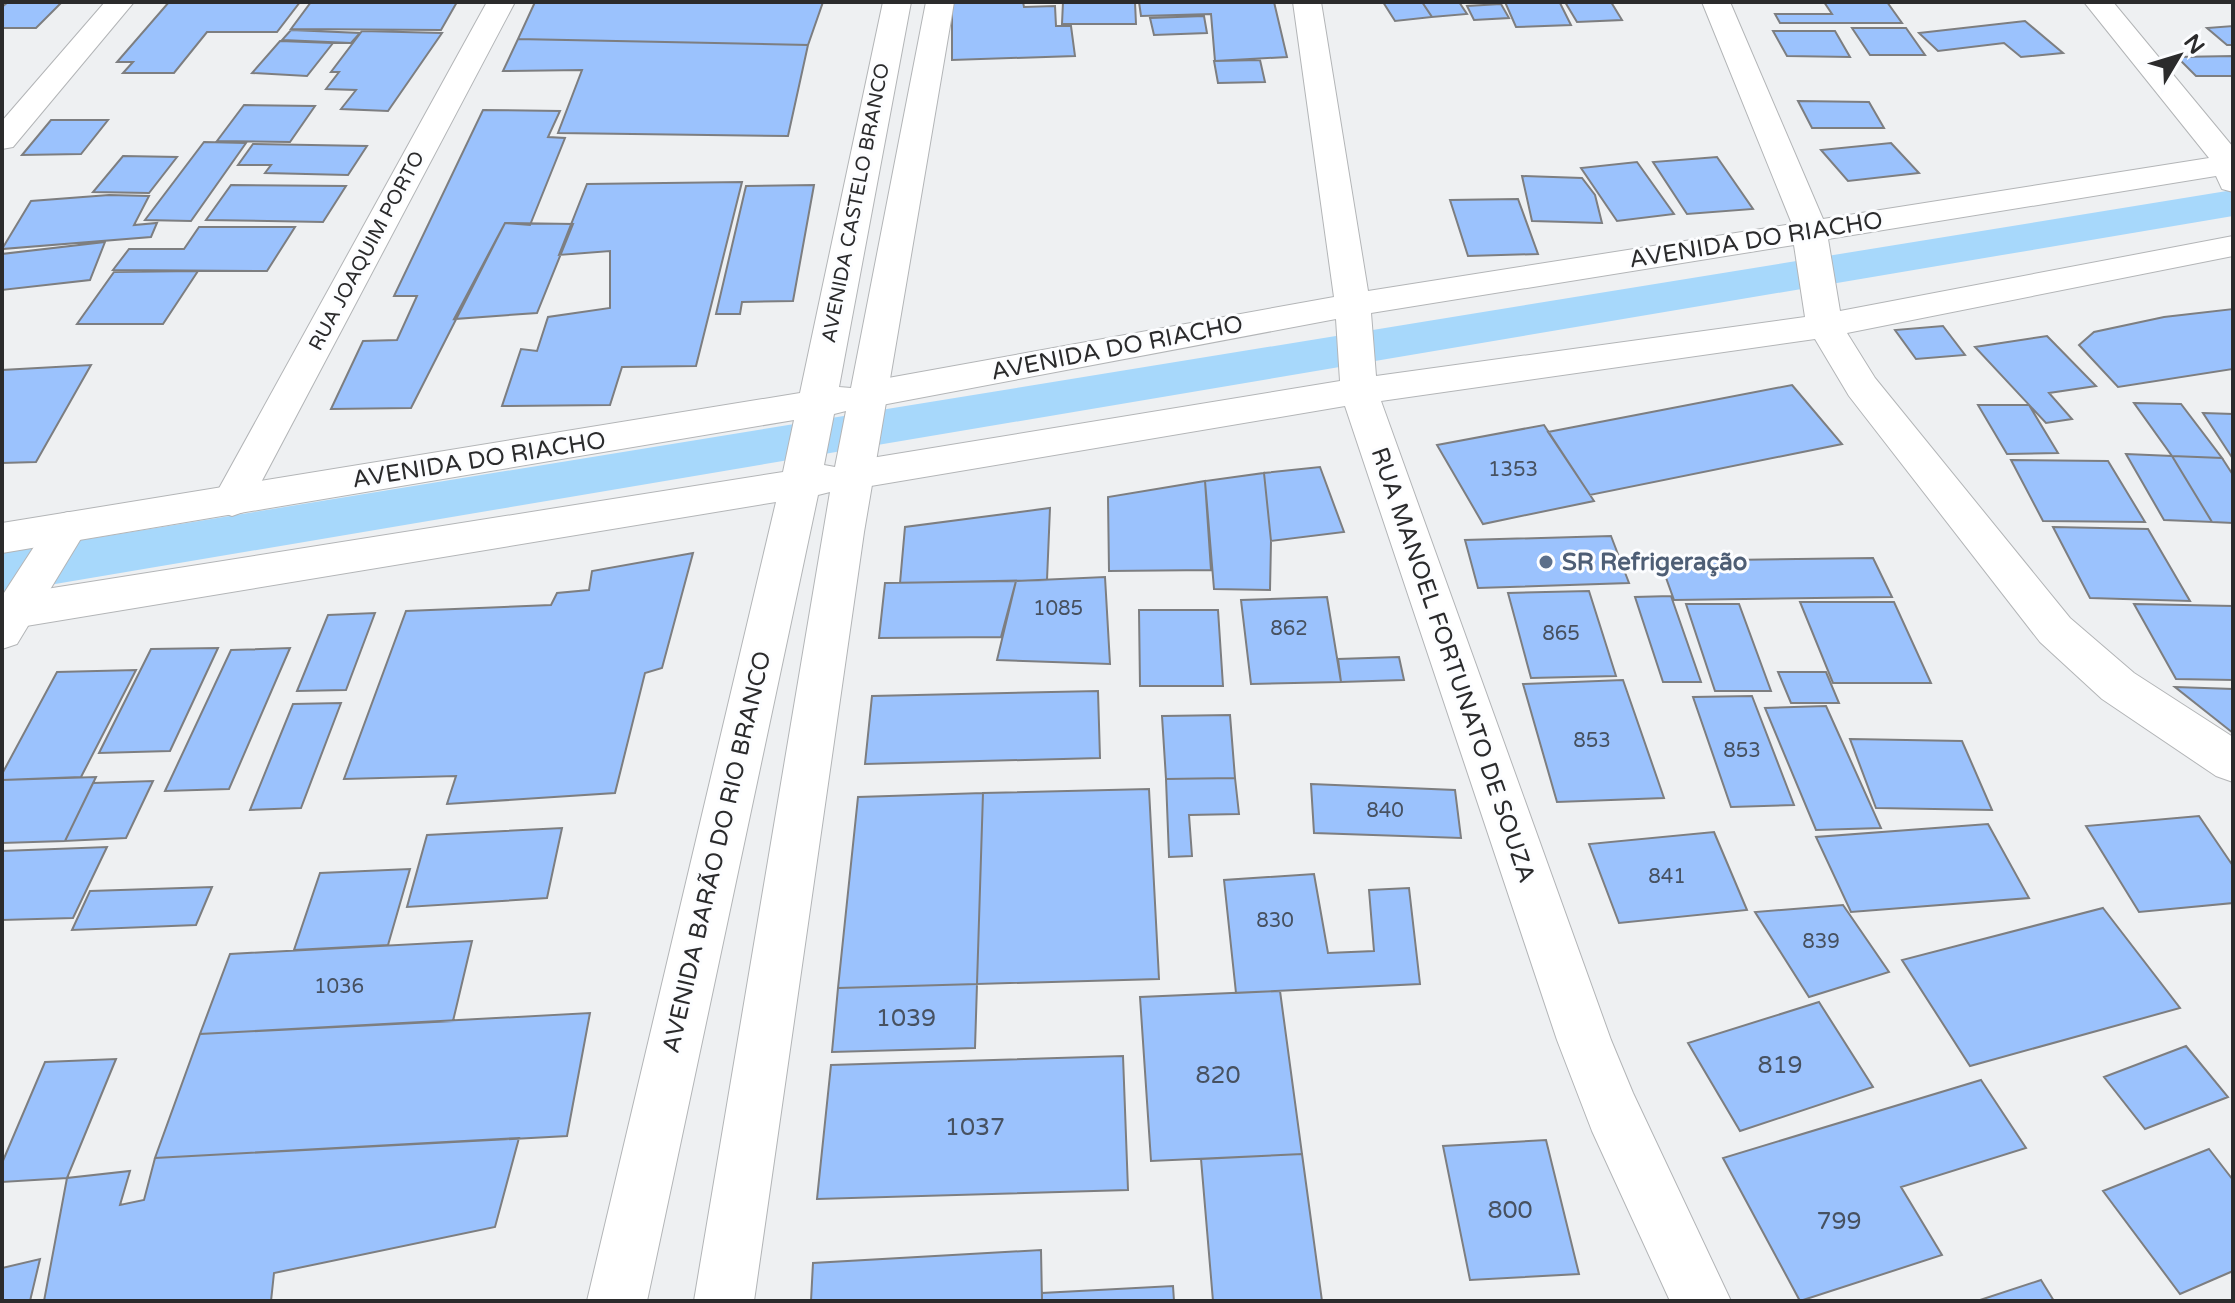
<svg xmlns="http://www.w3.org/2000/svg" width="2235" height="1303" viewBox="0 0 2235 1303" font-family="'Varela Round',sans-serif">
<style>
.lines{fill:none;stroke-linecap:round;stroke-linejoin:round}
.canal{fill:#a7d8fb;fill-rule:evenodd}
.building{fill:#9bc2fd;stroke:#7d7e80;stroke-width:2}
.minor-casing{stroke:#b3b5b7;stroke-width:2}
.secondary-casing{stroke:#b3b5b7;stroke-width:2}
.minor{fill:#fff;fill-rule:evenodd}
.secondary{fill:#fff;fill-rule:evenodd}
.service-dot{fill:#5c6f8a;stroke:#fcfdff;stroke-width:3}
.labels{text-anchor:middle;dominant-baseline:central;stroke-width:6;stroke-linejoin:round;paint-order:stroke}
.far-street-label{font-size:20px;fill:#2b2b2c;stroke:#fcfdff}
.number-label{font-size:20px;fill:#475160}
.street-label{font-size:24px;fill:#2b2b2c;stroke:#fcfdff}
.service-label{font-size:24px;font-weight:bold;fill:#4e5e75;stroke:#fcfdff;text-anchor:start}
.near-number-label{font-size:24px;fill:#475160}
</style>
<rect width="100%" height="100%" fill="#eef0f2"/>
<g class="lines">
<path class="canal" d="M2233,190V216L2,593V553Z"/>
</g>
<path class="building" d="M8,2H62L36,28H2V7Z
M169,2H300L277,32H207L174,73H123L133,62H117Z
M311,2H457L441,30L291,29Z
M535,2H823L808,45L518,39Z
M952,2H1023L1024,7L1055,6L1056,26H1071L1075,56L952,60Z
M1063,2H1135L1136,24H1062Z
M1139,2H1274L1287,57L1215,61L1211,14L1141,16Z
M1383,2H1422L1432,17L1395,21Z
M1422,2H1459L1467,14L1432,17Z
M1505,2L1560,3L1571,25L1516,27Z
M1565,2H1611L1622,20L1577,22Z
M1824,2H1887L1902,23H1780L1775,14H1832Z
M1501,4L1509,18L1474,20L1467,6Z
M1204,16L1207,33L1154,35L1150,18Z
M2025,21L2063,53L2021,57L2004,43L1938,51L1919,33Z
M2233,26V45H2227L2207,28Z
M1852,28H1906L1925,55H1870Z
M291,30L360,33L351,43L282,40Z
M362,31L442,33L388,111L341,109L356,90L326,89L339,72H331Z
M1773,31H1835L1850,57L1787,56Z
M518,39L808,45L788,136L558,133L582,70L503,71Z
M280,41L333,43L307,76L252,73Z
M2233,56V76H2196L2177,57Z
M1260,60L1265,82L1218,83L1214,61Z
M1798,101L1869,102L1884,128H1812Z
M244,105L315,106L290,142L217,141Z
M483,110L560,111L548,137L565,138L530,225L505,223L411,408L331,409L363,341L397,340L417,296H394Z
M51,120H108L81,154L22,155Z
M204,142L246,143L191,221L145,220Z
M1891,143L1919,173L1848,181L1821,150Z
M253,144L367,146L348,175L265,173L271,165H238Z
M123,156L177,157L149,193L93,192Z
M1717,157L1753,209L1687,214L1653,162Z
M1637,162L1674,214L1617,221L1581,168Z
M1522,176L1582,178L1595,195L1602,223L1532,221Z
M742,182L696,366L622,367L610,405L502,406L521,349L537,351L548,317L610,308V251L559,255L587,184Z
M231,185L346,186L323,222L206,220Z
M814,185L793,301L742,302L740,314H716L746,186Z
M109,195L149,196L134,225L157,223L151,237L2,249L31,201Z
M1518,199L1538,254L1468,256L1450,200Z
M505,223L573,224L537,313L454,319Z
M199,227H295L267,271L113,270L129,249H184Z
M105,242L90,280L2,290V254Z
M198,271L163,324H77L114,272Z
M2233,309V369L2118,387L2079,345L2094,332L2164,317Z
M1943,326L1965,355L1916,359L1895,330Z
M2047,336L2096,386L2049,393L2072,419L2046,423L1975,347Z
M91,365L36,462L2,463V370Z
M1792,385L1842,444L1590,495L1548,432Z
M2134,403L2181,404L2222,458L2172,456Z
M1978,405H2029L2058,453L2007,454Z
M2203,413L2233,414V459Z
M1544,425L1594,501L1483,524L1437,445Z
M2126,454L2172,456L2212,522L2164,520Z
M2172,456L2222,458L2233,475V523L2212,522Z
M2011,460L2108,461L2145,522L2043,521Z
M1320,467L1344,532L1271,541L1264,473Z
M1264,473L1271,541L1270,590L1214,589L1205,481Z
M1205,481L1211,570L1109,571L1108,497Z
M1050,508L1047,580L900,583L905,527Z
M2053,527L2148,529L2190,601L2090,598Z
M1611,536L1629,583L1478,588L1465,540Z
M693,553L662,668L645,673L615,793L447,804L456,776L344,779L406,611L551,605L557,593L589,590L592,571Z
M1873,558L1892,597L1674,600L1660,561Z
M1105,577L1110,664L997,660L1016,581Z
M1016,581L1001,637L879,638L885,583Z
M1589,591L1616,676L1531,678L1508,593Z
M1671,596L1701,682H1663L1635,597Z
M1327,597L1341,682L1251,684L1241,600Z
M1800,602H1894L1931,683H1833Z
M1686,604H1739L1771,691H1715Z
M2134,604L2233,606V680L2176,679Z
M1139,610H1218L1223,686H1140Z
M375,613L346,690L297,691L328,615Z
M218,648L170,751L99,753L151,649Z
M290,648L229,789L165,791L231,650Z
M1399,657L1404,680L1341,682L1338,659Z
M136,670L81,777L2,780V774L57,672Z
M1778,672H1826L1839,703H1791Z
M1623,680L1664,798L1557,802L1523,684Z
M2175,687L2233,689V733Z
M1098,691L1100,758L865,764L872,696Z
M1752,696L1794,805L1731,807L1693,697Z
M341,703L301,808L250,810L293,704Z
M1826,706L1881,828L1816,830L1765,708Z
M1230,715L1235,778L1166,779L1162,716Z
M1850,739L1962,741L1992,810L1876,808Z
M96,777L65,841L2,843V780Z
M1235,778L1239,814L1189,815L1192,856L1169,857L1166,779Z
M153,781L126,838L65,841L93,783Z
M1311,784L1455,790L1461,838L1314,833Z
M1149,789L1159,979L977,984L983,793Z
M983,793L977,984L838,988L858,797Z
M2199,816L2233,866V903L2139,912L2086,826Z
M1988,824L2029,898L1851,912L1816,837Z
M562,828L547,898L407,907L427,835Z
M1714,832L1747,910L1619,923L1589,844Z
M107,847L73,918L2,920V851Z
M410,869L388,945L294,950L320,873Z
M1314,874L1328,953L1374,951L1369,890L1409,888L1420,984L1236,993L1224,880Z
M212,887L196,925L72,930L90,891Z
M1843,905L1889,972L1809,997L1755,912Z
M2103,908L2180,1008L1970,1066L1902,960Z
M472,941L453,1021L200,1034L230,954Z
M977,984L975,1048L832,1052L838,988Z
M1280,991L1302,1154L1151,1161L1140,997Z
M1819,1002L1873,1087L1740,1131L1688,1043Z
M590,1013L567,1136L155,1158L200,1034Z
M2186,1046L2228,1097L2145,1129L2104,1077Z
M1123,1056L1128,1190L817,1199L831,1065Z
M116,1059L67,1178L2,1182V1163L45,1062Z
M1981,1080L2026,1148L1901,1187L1942,1255L1800,1301L1723,1158Z
M519,1138L495,1227L274,1273L271,1301H44L67,1178L130,1171L120,1205L144,1200L155,1158Z
M1546,1140L1579,1274L1470,1280L1443,1146Z
M2209,1149L2233,1180V1271L2180,1294L2103,1191Z
M1302,1154L1322,1301H1213L1201,1159Z
M1041,1250L1042,1301H811L813,1263Z
M40,1259L30,1301H2V1268Z
M2041,1280L2054,1301H1977Z
M1173,1286L1174,1301H1042V1293Z"/>
<g class="lines">
<g class="minor-casing">
<path id="minor" d="M105,2H134L13,147L2,149V121Z
M487,2H515L246,511L232,516L218,511L212,501Z
M1293,2H1321L1368,291L1792,224L1702,2H1730L1823,219L2209,158L2084,2H2113L2233,147V192L2222,189L2216,176L1828,239L1840,311L2233,236V256L1847,333L1875,378L2070,618L2134,673L2233,737V782L2216,776L2102,699L2040,642L1849,396L1815,339L1381,401L1611,1040L1633,1093L1731,1301H1670L1592,1131L1557,1040L1345,406L853,489L839,485L833,475L839,465L853,461L1340,381L1336,319L866,408L853,404L847,395L853,386L866,382L1334,297ZM1794,245L1805,317L1376,376L1371,313Z
M68,512L82,516L88,527L17,644L2,649V596L54,516Z"/>
</g>
<g class="secondary-casing">
<path id="secondary" d="M883,2H911L839,387L851,388L926,2H954L864,532L754,1301H694L830,492L818,495L647,1301H587L776,502L2,630V596L783,472L794,420L2,553V523L800,393ZM846,411L835,467L824,465L834,414Z"/>
</g>
<use href="#minor" class="minor"/>
<use href="#secondary" class="secondary"/>
</g>
<circle class="service-dot" cx="1546" cy="562" r="8"/>
<g class="labels">
<g class="far-street-label">
<text transform="translate(856 203) rotate(-79)">AVENIDA CASTELO BRANCO</text>
<text transform="translate(367 251) rotate(-62)">RUA JOAQUIM PORTO</text>
</g>
<g class="number-label">
<text x="1513" y="470">1353</text>
<text x="1058" y="609">1085</text>
<text x="1289" y="629">862</text>
<text x="1561" y="634">865</text>
<text x="1592" y="741">853</text>
<text x="1742" y="751">853</text>
<text x="1385" y="811">840</text>
<text x="1667" y="877">841</text>
<text x="1275" y="921">830</text>
<text x="1821" y="942">839</text>
<text x="339" y="987">1036</text>
</g>
<g class="street-label">
<text transform="translate(1756 240) rotate(-9)">AVENIDA DO RIACHO</text>
<text transform="translate(1117 348) rotate(-11)">AVENIDA DO RIACHO</text>
<text transform="translate(479 460) rotate(-9)">AVENIDA DO RIACHO</text>
<text transform="translate(1453 665) rotate(71)">RUA MANOEL FORTUNATO DE SOUZA</text>
<text transform="translate(717 852) rotate(-77)">AVENIDA BARÃO DO RIO BRANCO</text>
</g>
<g class="service-label">
<text x="1562" y="562">SR Refrigeração</text>
</g>
<g class="near-number-label">
<text x="906" y="1018">1039</text>
<text x="1780" y="1065">819</text>
<text x="1218" y="1075">820</text>
<text x="975" y="1127">1037</text>
<text x="1510" y="1210">800</text>
<text x="1839" y="1221">799</text>
</g>
</g>
<rect width="2235" height="1303" fill="none" stroke="#2b2b2c" stroke-width="8"/>
<g transform="translate(2179 56) rotate(52)" stroke="#fcfdff" stroke-width="6" paint-order="stroke">
<path d="M0-6L14 30L0 20L-14 30Z" fill="#2b2b2c"/>
<text y="-12" font-size="22" font-weight="bold" text-anchor="middle" fill="#2b2b2c">N</text>
</g>
</svg>
